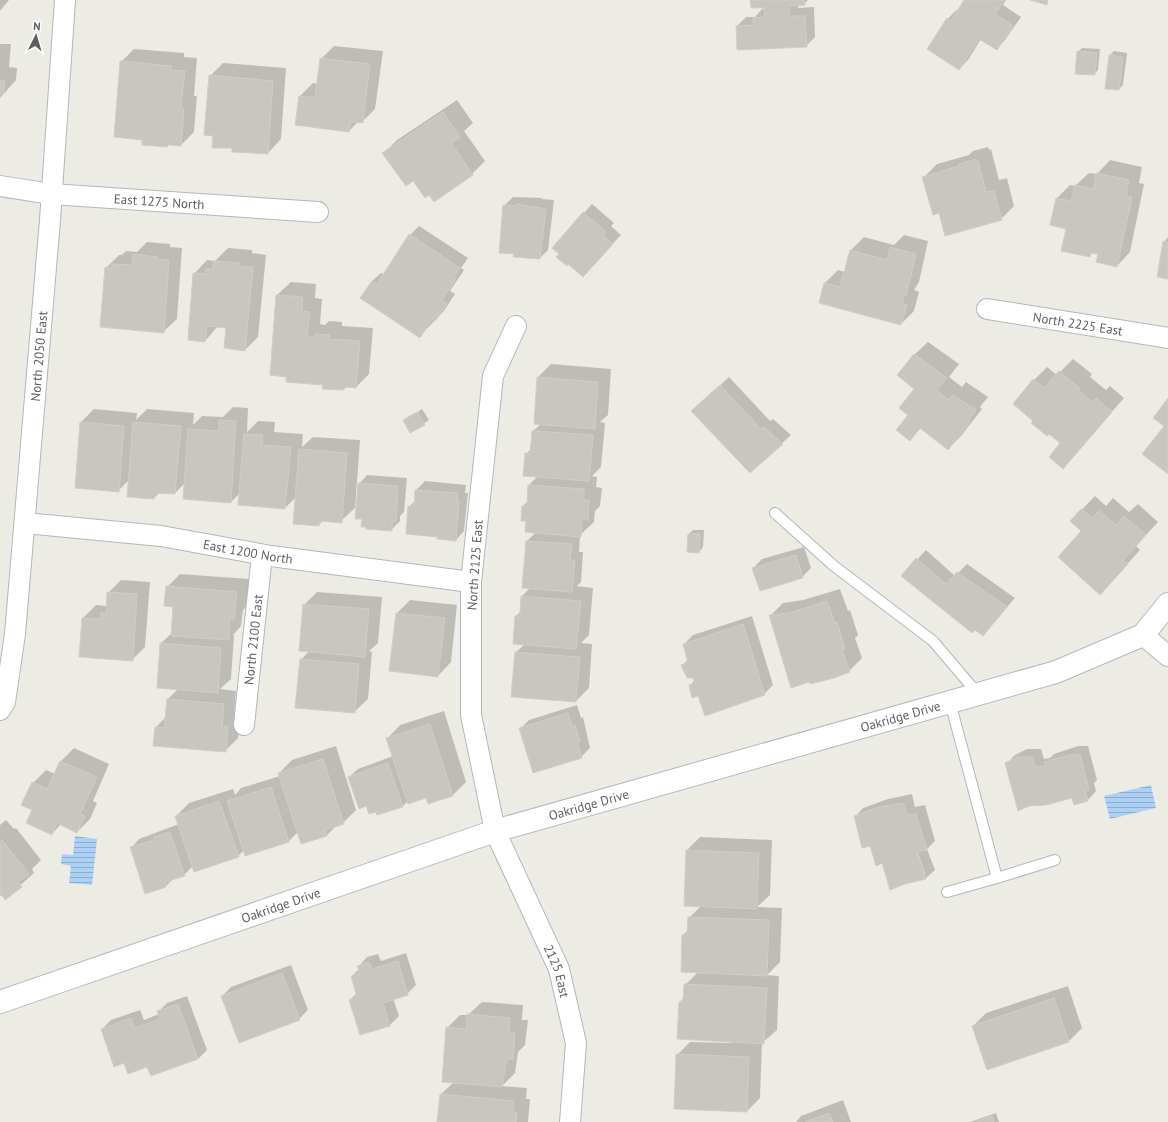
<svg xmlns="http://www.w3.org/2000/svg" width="1168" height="1122" viewBox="0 0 1168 1122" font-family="'PT Sans',sans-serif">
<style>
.water{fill:url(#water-rules)}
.shadow{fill:#0003;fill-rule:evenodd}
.building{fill:#c8c6c1;stroke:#d1cec3}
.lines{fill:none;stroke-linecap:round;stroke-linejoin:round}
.lane-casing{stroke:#b4b6ba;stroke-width:12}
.street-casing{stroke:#b4b6ba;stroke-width:22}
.secondary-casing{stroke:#b6b8bd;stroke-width:24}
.lane{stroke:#fff;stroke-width:10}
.street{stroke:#fff;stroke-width:20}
.secondary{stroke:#fff;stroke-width:22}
.labels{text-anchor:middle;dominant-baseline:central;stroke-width:4;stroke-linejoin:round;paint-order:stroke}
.street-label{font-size:13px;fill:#5c5f63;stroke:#fff}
</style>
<defs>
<pattern id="water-rules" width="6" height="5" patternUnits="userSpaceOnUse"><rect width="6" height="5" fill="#acd1f5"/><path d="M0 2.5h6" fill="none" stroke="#8fadca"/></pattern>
</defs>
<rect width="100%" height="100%" fill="#edece4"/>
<path class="water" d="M1151,785L1156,808L1110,819L1104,796Z
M75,836L97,839L92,885L69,883L71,866L61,864L62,854L73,855Z"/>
<path class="shadow" d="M0,0H9L0,11Z
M751,0H808L804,4H798V8L814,7L815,37L806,46L737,26L746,17H755L762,9H765V7Z
M965,0H1006L1003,5L1021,17L1005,40L997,49L981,39L968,60L959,69L948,19L956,10L958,12Z
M0,44H11L9,67L17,68L16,80L0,98Z
M334,46L383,51L375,109L362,122H358L349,131L300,96L313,83L318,84L321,59Z
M1082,48L1100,49L1098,70L1094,74L1078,52Z
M134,49L184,53V57L197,58L194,96H197L194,132L181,145L169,144L167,146L143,139L121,62Z
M1114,51L1127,53L1123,85L1119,89L1110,55Z
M223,63L286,68L281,139L268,153L233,147L214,135L210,76Z
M457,100L473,123L464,131L485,161L472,174L429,194L384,153L397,140Z
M988,147L989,150L991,149L999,180L1007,178L1014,206L1001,219L939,212L924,177L937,164L969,155L973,151Z
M1110,160L1142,167L1139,183L1144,184L1130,252L1117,266L1099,254L1093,252L1089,255L1067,228L1051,225L1057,198L1070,185L1075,186L1089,173L1097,174Z
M513,197L542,198V199L554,200L548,250L540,258L515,253L504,206Z
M592,204L614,223L611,226L621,235L591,267L560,254L553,248Z
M419,226L468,258L461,268L464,270L450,291L455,294L444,311L420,336L372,281L381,273L384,274L410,235Z
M904,235L928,241L919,282L914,290L919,292L914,311L901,324L820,302L825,283L838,270L845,272L851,250L864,237L894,245Z
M1168,237V278L1164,242Z
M147,242L170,244V247L182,248L177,319L163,332L106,268L119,255H122L126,251L137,252Z
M228,248L252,250V253L266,255L258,337L245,350L227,327L218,326L205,341L194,274L207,260L215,261Z
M291,282L316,284L315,298L322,299L320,324L325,325L329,321L342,322V326L373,328L369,374L356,387L347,386L344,389L324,384L277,295Z
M928,342L959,364L949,377L962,387L966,382L988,397L980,407L982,409L961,436L948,449L921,428L910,439L909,415L916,388L914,355Z
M1073,359L1092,374L1090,377L1106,390L1110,386L1124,398L1063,468L1062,443L1034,420V380L1047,367L1057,375Z
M551,364L611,369L608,415L600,422L605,423L601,467L592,476L597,477L596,487L602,488L600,506L595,511L594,522L580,535L579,552H583L581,582L577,586L593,588L589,635L581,643L592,644L589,688L576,701L516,652L525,644L516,616L521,611L522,596L530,588L527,541L536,532L527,520L523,506L528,501L529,485L538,476L526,454L532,448L533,431L541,424L538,377Z
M729,377L770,421L773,419L791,435L750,472L701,403Z
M233,407L248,408L247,432L258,421L275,422L274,432L303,434L302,447L313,437L360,440L355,508L341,521L323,520L319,525L296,497L285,508L239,504L240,493L231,502L185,483L175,493L160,492L154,498L129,480L118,491L81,422L94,409L137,413L136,420L147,409L194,413L193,425L202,416L223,417Z
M422,409L429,420L411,432L404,421Z
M367,475L407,478L404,512L400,516V521L391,530L367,526L363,518L359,484Z
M425,481L466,485L465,493H468L464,531L456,540L409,507L415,501L416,490Z
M1095,496L1106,506L1113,498L1129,512L1138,504L1158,522L1136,546L1140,550L1113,580L1083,531L1071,521Z
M693,530H704L703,547L699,552L689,534Z
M804,547L811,568L802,577L753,568L762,559Z
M926,550L955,576L967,564L1015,598L983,635L903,575Z
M180,574L249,579L247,606L243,610L241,626L233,635H234L231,679L220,689L236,691L234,713L241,714L238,738L225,751L156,727L166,717L168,699L178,689L161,643L172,633L174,606L167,587Z
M121,580L150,582L145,647L132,660L83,618L96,605L107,606L108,593Z
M840,589L848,611L850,610L858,635L855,638L862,658L849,671L770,616L783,603L803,600Z
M317,592L382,597L378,643L369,651L372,652L368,699L354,712L301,660L309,651L304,605Z
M410,600L457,605L451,662L438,676L390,670L397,613Z
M752,616L773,685L764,694L698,695L690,685L695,680L682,666L688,659L684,644L693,635Z
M577,705L581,718L583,717L590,748L581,757L520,729L529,720Z
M444,711L466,782L453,795L429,803L426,797L408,801L403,806L378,814L376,811L366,805L349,777L358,769L393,756L387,739L400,725Z
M336,746L356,810L343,823L336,826L327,835L298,832L289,841L246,855L244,850L238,856L193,866L184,875L173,879L166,886L131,848L139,839L179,824L176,816L189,803L233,789L235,795L241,788L280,776L279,773L292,760Z
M1078,746H1088L1097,780L1094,783L1096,791L1088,800L1073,797L1006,764L1015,755L1027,749H1041L1044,759L1050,758L1054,754Z
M74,748L109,764L93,801L97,803L90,819L77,832L61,824L52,834L33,783L46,770L55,774L61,761Z
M912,794L915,807L925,805L935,841L927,849L935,870L926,878L905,883L883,862L870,845L855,817L863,808L888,799ZM916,847L925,874H923L914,848Z
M6,820L14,829L16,828L41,860L32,869L34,873L6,898L2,893L0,895V825Z
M700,837L772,840L770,895L757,907L782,908L780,962L767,975L779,976L777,1030L762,1043L760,1098L747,1111L677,1055L690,1042L731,1043V1041L680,1002L684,997L685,985L698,972L683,935L688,930L689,918L701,906L687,850Z
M406,953L416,985L407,994L393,998L399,1016L390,1025L361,1034L350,1000L357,993L352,976L359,969V966L367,957L378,954L381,961Z
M291,965L308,1010L299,1019L222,996L231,987Z
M1068,986L1082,1028L1069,1041L988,1069L973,1026L986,1013Z
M187,996L207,1050L198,1059L151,1075L148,1065L125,1062L102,1029L111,1020L140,1010L144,1020L159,1014L158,1012L167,1003Z
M482,1002L523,1005L522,1020H528L525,1045L518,1052L515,1073L502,1086L527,1088L526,1099H530L528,1122H438L441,1094L454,1082L447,1028L460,1015H468Z
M843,1100L851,1122H796L801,1116Z
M996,1113L999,1122H970Z"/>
<path class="building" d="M750,0H804L805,5L789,6V16H805L807,47L737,50L736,26L753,25V18L765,17L764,8H751Z
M964,0H1004L995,14L1013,26L997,50L979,39L959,70L927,49L947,18L951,21Z
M1030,0H1048L1047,5Z
M1077,51L1097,53L1095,75L1075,74Z
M1109,55L1123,57L1119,90L1105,89Z
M320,58L370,64L363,123L351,122L349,132L295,125L299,96L315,98Z
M120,61L171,66V70L185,71L181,108L184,109L181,146L168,145L167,147L142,145V140L114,137Z
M209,75L273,81L268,154L232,152V148H212L213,136L204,135Z
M0,80L5,81L3,94H0Z
M443,112L460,137L451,143L473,175L434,202L429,195L425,198L413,181L406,186L382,153Z
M975,159L976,162L978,161L986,192L994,191L1002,220L945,236L939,213L933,215L922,177L959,166V164Z
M1096,173L1129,180L1126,196L1132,197L1117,267L1096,262L1098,254L1091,253L1090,257L1061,251L1066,229L1050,225L1056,198L1071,201L1075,185L1093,189Z
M516,204L546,209L540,259L513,257L514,254L499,253L503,205L516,206Z
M583,212L606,232L603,236L613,244L583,277L568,264L567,266L556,257L559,254L552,248Z
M409,234L460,268L453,278L456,279L442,300L447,304L435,321L432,319L420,338L360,298L372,281L377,284Z
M1163,241L1168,242V279L1157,277Z
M890,247L916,254L906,296L904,295L902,303L907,305L901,325L819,303L824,283L840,287L850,250L887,260Z
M133,254L157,257V259L169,260L164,333L100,327L105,267L112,268V264L132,265Z
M214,261L239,263V266L253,267L245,351L224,348L226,328L207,326L205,342L188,340L193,273L206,274V269H213Z
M276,295L303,297L302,311L310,312L307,337L314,338L315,334L329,335V339L360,341L356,388L345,387L344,390L322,389L323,385L286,382V377L270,375Z
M914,354L947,378L937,390L949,400L953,395L976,410L968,421L970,422L948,450L920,428L910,441L896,430L908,415L899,408L914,389L897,375Z
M1059,371L1080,388L1078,390L1092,402L1096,398L1112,412L1063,469L1049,457L1060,443L1049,434L1047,436L1031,423L1033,421L1013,404L1033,379L1044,388Z
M537,377L598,382L595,429L534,424Z
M720,385L761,429L764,427L783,444L750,473L691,411Z
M1168,398V474L1142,454L1164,426L1153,418Z
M417,412L425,425L410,433L403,420Z
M219,420L236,421L231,503L183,499L188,429L219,431Z
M80,422L124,426L119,492L75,488Z
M133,422L181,426L175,494L155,493L154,499L127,497Z
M532,431L593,435L589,481L523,476L525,453L530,454Z
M244,434L263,435L262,445L291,447L285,509L238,505Z
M299,449L347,453L342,523L319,521V526L293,524Z
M358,483L398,486L396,522L392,521V531L366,529V527H361L362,519H355Z
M528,485L584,489V500H589L588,520L582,519L581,537L525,532L526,521H521L522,506H527Z
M415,490L458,493L457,502H459L456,541L437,539V537L406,534L408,506L414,507Z
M1081,509L1092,518L1099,511L1116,525L1124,516L1146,535L1123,560L1128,564L1100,595L1058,557L1081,531L1070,521Z
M688,534H700L699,553L687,552Z
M526,541L572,544L570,560H575L572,592L522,588Z
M796,555L803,578L760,591L752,568Z
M916,558L946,584L957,572L1007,607L983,636L975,630L972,633L901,576Z
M166,586L237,592L234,620L230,619L229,640L171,636L173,607L164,606Z
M107,592L137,594L133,661L79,657L82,618L101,619V613H106Z
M521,596L581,601L576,649L513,644L515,616H520Z
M827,601L835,623L837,622L845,649L842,650L850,672L834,678L810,684L809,682L791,688L769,615L789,613Z
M303,604L369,609L365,657L299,651Z
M396,613L445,618L438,677L389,671Z
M743,624L765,695L705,716L698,696L692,698L689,685L695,684L693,678H687L681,665L688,663L683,644Z
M160,643L221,648L218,693L157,688Z
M515,652L580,657L576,702L511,697Z
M300,659L359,664L355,713L295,708Z
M167,699L224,704L222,726H228L226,752L153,746L155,727L164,728Z
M568,713L572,726L575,725L580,742H577L582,758L533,773L519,728Z
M430,724L453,796L428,804L426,798L408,804L386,738Z
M1080,754L1089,790H1085L1088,801L1074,805L1072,798L1046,805L1029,806L1018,811L1005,763L1018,757H1033L1035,767L1045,766L1044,762L1069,755Z
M323,759L344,824L325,830L327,836L301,844L278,773Z
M60,761L97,777L80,814L85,816L77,833L57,823L52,835L26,823L32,810L21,805L32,782L47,789Z
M388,763L403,807L377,815L376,812L369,814L366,806L359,809L348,777Z
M271,787L289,842L245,856L227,801Z
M219,801L239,857L194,872L175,816Z
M903,803L907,815L916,814L927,850L917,852L926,879L905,884L890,890L882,863L876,866L870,846L862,848L854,816L879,807Z
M170,832L185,876L165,882L166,887L145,894L130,847L155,840L154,837Z
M2,840L29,874L18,882L22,887L5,900L2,895L0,896V842Z
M686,850L759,853L757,909L684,906Z
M688,917L769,920L767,976L681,972L682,935H687Z
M398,961L408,995L383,1003L390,1026L360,1035L349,1000L357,997L351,976L360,973L357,966L369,962L372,969Z
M282,973L300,1020L239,1043L221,996Z
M684,984L767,988L764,1044L677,1039L679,1002H683Z
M1054,998L1069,1042L987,1070L972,1026Z
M178,1004L198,1059L151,1076L147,1067L128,1074L124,1063L114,1067L101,1029L131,1018L135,1028L160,1019L157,1011Z
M467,1014L510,1018L509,1033H515L513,1059H507L502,1087L442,1082L446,1027L466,1029Z
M676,1054L749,1057L747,1112L674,1109Z
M440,1094L514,1101L513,1112H517L516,1122H437Z
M829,1113L833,1122H805Z
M992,1116L994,1122H975Z"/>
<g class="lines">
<g class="lane-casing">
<path id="lane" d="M775,513L834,566L933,641L978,694
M950,702L997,878L1055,860
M947,892L997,878"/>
</g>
<g class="street-casing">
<g id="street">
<path id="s1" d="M0,186L51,194L318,212"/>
<path id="s2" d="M987,309L1168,338"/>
<path id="s3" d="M516,326L493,376L471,582V715L495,831L559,969L576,1043L570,1122"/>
<path id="s4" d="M25,523L161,536L271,556L471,582"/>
<path d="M1143,635L1168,656"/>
<path id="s5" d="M0,710L5,702L15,634L50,220L65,0"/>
<path id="s6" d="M244,725L262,555"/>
</g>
</g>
<g class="secondary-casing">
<g id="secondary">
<path id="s7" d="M0,1002L495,831L1056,672L1143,635L1168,604"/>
</g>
</g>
<use href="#lane" class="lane"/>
<use href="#street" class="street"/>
<use href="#secondary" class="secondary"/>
</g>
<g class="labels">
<g class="street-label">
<text stroke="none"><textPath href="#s1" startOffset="160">East 1275 North</textPath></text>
<text stroke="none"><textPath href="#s2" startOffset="92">North 2225 East</textPath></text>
<text stroke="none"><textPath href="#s5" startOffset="357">North 2050 East</textPath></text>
<text stroke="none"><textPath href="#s4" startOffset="225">East 1200 North</textPath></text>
<text transform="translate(475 565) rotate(-86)">North 2125 East</text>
<text stroke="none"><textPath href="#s6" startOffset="86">North 2100 East</textPath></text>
<text stroke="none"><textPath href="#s7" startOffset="945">Oakridge Drive</textPath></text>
<text stroke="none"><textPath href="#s7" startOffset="621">Oakridge Drive</textPath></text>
<text stroke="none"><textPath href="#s7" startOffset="297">Oakridge Drive</textPath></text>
<text stroke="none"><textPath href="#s3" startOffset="667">2125 East</textPath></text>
</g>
</g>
<g transform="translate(36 36) rotate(5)" stroke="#ffffff" stroke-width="3" paint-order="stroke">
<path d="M0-3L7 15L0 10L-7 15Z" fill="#5c5f63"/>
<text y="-6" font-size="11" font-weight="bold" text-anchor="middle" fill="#5c5f63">N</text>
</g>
</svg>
